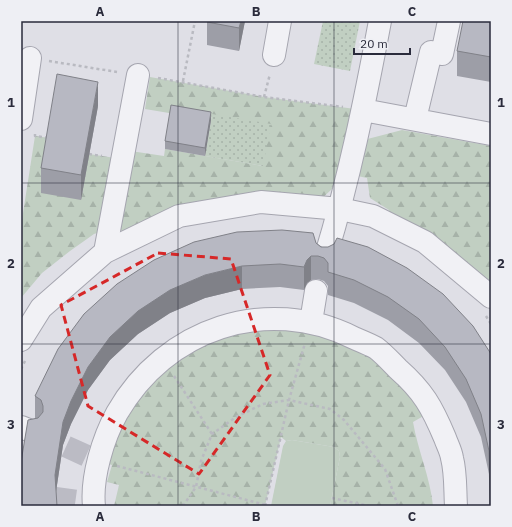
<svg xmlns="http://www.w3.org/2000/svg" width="512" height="527" viewBox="0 0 512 527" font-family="'IBM Plex Sans',sans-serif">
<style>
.forest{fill:url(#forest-firs)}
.park{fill:url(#park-dots)}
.pitch{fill:#c1cfc2}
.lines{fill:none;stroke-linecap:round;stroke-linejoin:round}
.minor-tunnel{stroke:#bbbbc4;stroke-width:22;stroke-dasharray:22 11;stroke-linecap:butt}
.minor-casing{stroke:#a5a5af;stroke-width:24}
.path{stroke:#b9bac1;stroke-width:2.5;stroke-dasharray:3 3;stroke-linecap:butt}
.minor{stroke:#f1f1f5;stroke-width:22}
.wall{fill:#9d9ea7}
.shaded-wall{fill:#808188}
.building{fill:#b7b8c2;stroke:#808188}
.marked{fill:none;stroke:#d62828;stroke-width:3;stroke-dasharray:8 5;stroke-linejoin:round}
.grid{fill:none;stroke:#2a2b3b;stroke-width:1;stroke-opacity:0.55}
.neatline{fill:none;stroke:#2a2b3b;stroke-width:1.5}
.grid-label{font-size:13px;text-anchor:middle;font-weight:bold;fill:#2a2b3b}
</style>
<defs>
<pattern id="forest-firs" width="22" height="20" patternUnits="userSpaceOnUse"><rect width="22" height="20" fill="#c1cfc2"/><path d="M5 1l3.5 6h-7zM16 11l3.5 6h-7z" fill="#a6b2a8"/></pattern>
<pattern id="park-dots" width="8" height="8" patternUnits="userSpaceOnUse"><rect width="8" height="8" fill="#c1cfc2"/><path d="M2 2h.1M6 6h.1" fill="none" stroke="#a6b2a8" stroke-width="1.8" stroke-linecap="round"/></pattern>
</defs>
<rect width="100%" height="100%" fill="#dfdfe6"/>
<path class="forest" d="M150,77L264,97L363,110L356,142L402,130L491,146V289L390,222L389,210L370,198L367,178L348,174L317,203H255L144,234L110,229L94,234L70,251L42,273L21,298V226L35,136L50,138L81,199L89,154L122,159L124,150L164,156L165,149L263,166L212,115L211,120L145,109Z
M274,318L376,348L434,410L413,422C418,451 430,477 433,506H330L340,457L339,451L334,447L292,440L286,441L281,437L265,506H114L119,485L107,482L112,465L98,461L162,358Z"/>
<path class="park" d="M323,21H360L350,71L314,64Z
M212,114L271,124L263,166L205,156Z"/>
<path class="pitch" d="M292,440L334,447L339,451L340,457L330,506H271L283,446L286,441Z"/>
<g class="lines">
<path class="minor-tunnel" d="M36,433L98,461
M21,493L93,503"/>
<g class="minor-casing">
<path id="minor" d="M274,55L280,21
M363,110L491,134
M21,119L30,58
M415,119L431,52L442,54L449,21
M105,252L138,75
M325,258C349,180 365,101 380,21
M311,322L316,291
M21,340L41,308L105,252L179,216L261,202L340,209L373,216L425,242L491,297
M21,427L31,431
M94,506C91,478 103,438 117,413C165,329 266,294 354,338C361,341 369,344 376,348C384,354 391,362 398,369C423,391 432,407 445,438C447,444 451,451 452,458C456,473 455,491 456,506"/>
</g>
<path class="path" d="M49,61L117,72
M158,78L264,97L343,107
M183,81L195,21
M264,97L270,74
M35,134V136L48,138
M89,154L102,156
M486,316L491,324
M21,369L26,359
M174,376L212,434
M117,466L266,505
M332,498L369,506
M183,506L196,487L201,461L212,434L236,417L263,404L289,400L330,409L344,420L385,469L398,506
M265,506L289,400L305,343"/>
<use href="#minor" class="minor"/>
</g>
<path class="wall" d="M207,21H245L239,51L207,45Z
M491,21V82L457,76V51Z
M98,106L81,200L41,193V168Z
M211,120L205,156L165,149V141Z
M316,243L491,354V506H490L489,474L481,437L466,402L445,370L419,343L388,320L354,303L328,295V286L324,281L318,279L311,280L307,283L304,290L280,287L242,289L205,298L170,313L138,334L110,360L88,390L71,424L63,445L56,492L57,506H21V462L35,418V396L84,314Z"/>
<path class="shaded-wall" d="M241,21H245L239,51V28Z
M98,82V106L81,200V175Z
M211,112V120L205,156V148Z
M311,256V280L307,283L304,290V267L307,260Z
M242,266V289L205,298L170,313L138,334L110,360L88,390L71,424L63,445L55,498V475L63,422L71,401L88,367L110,337L138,311L170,290L205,275Z"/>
<path class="building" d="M207,21H241L239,28L207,22Z
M463,21H491V57L457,51Z
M57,74L98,82L81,175L41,168Z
M171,105L211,112L205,148L165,141Z
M282,230L313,233L316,243L321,247H328L334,244L337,238L368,247L407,268L443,294L473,326L491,354V506H490L489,451L481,414L466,379L445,347L419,319L388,297L354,280L328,272V263L324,258L318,256H311L307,260L304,267L280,264L242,266L205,275L170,290L138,311L110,337L88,367L71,401L63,422L55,475L57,506H21V462L28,420L38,418L43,412V406L41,400L35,396L58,349L84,314L117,284L154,260L194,242L237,232Z"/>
<path class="marked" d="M158,253L231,259L270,375L199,474L88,406L61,305Z"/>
<path class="grid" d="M178,21V506M334,21V506M21,183H491M21,344H491"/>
<rect width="512" height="527" fill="none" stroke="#eeeff4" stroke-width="44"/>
<path d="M354 48v6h56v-6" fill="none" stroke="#2a2b3b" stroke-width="2"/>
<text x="360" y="48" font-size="12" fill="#2a2b3b" stroke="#eeeff4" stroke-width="3" paint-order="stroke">20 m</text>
<rect x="22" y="22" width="468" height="483" class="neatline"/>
<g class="grid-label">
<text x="100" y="16">A</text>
<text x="256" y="16">B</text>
<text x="412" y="16">C</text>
<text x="11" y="107">1</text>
<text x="501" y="107">1</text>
<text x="11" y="268">2</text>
<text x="501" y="268">2</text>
<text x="11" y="429">3</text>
<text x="501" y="429">3</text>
<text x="100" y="521">A</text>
<text x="256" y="521">B</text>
<text x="412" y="521">C</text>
</g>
</svg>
